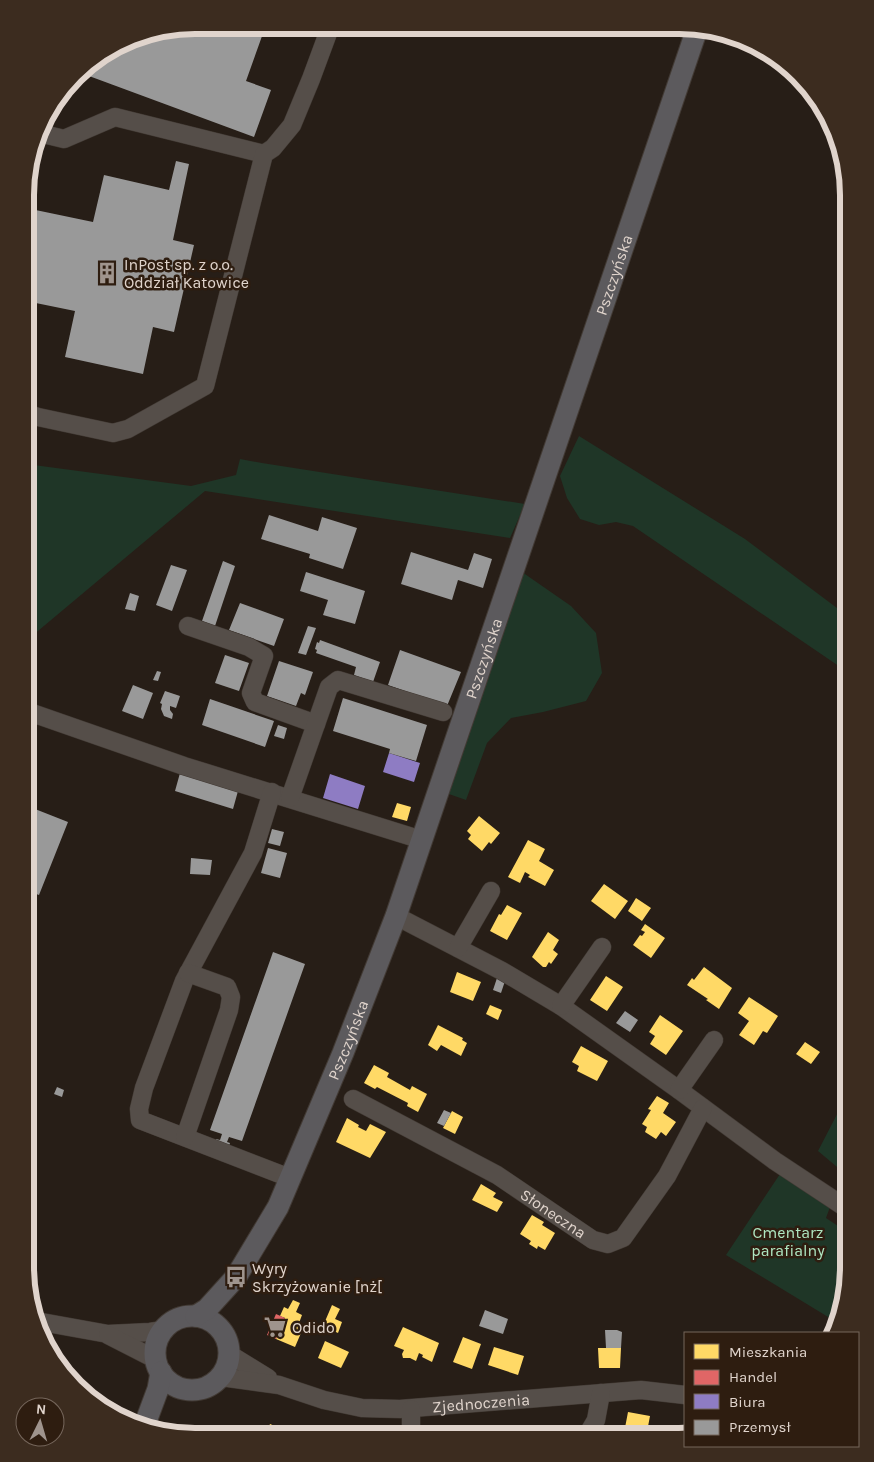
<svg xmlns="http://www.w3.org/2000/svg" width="874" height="1462" viewBox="0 0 874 1462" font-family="Karla,sans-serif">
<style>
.green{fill:#1f3627}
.homes{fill:#ffd966}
.shops{fill:#e06666}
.offices{fill:#8e7cc3}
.industry{fill:#999}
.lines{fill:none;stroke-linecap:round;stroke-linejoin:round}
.minor-casing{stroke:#423a34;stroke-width:19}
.major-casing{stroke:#423a34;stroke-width:23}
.minor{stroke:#554e49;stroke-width:18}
.major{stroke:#5c5a5d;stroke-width:21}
.labels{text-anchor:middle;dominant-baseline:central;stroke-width:5;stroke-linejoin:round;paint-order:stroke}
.poi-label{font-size:16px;fill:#e0d4cc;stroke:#2e1d10;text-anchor:start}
.street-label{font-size:16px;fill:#e0d4cc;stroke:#2e1d10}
.park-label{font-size:16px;fill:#afe7c2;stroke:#2e1d10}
.rim{fill:none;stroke:#e0d4cc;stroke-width:6}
</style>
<rect width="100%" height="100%" fill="#271e17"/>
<path class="green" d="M579,436L745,539L849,617V673L633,526L616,522L599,525L580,519L567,498L560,476Z
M240,459L262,463L525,504L510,538L205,491L26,641V464L191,486L236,475Z
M522,572L571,606L596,633L602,673L586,701L543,712L511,718L487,743L466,800L446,793Z
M849,1091V1177L818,1151Z
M780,1174L830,1207L826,1218L838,1226L849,1223V1278L838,1323L726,1255Z"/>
<path class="homes" d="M397,803L411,807L407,821L392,817Z
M479,816L500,833L491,844L489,842L482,851L468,839L471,835L467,831Z
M528,840L545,849L539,861L554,870L545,886L528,877L530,875L525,872L520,883L508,877Z
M604,884L628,901L615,919L591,901Z
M636,898L651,908L642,921L628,911Z
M507,905L522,913L507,940L490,931L499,914L501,915Z
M645,924L665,938L651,958L633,945L640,935L642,936L645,932L641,930Z
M548,932L559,940L553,950L558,954L551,964L549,962L546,967H543L532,957Z
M704,967L732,988L719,1009L706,1000L708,999L687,985L692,978L694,980Z
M457,972L481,982L473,1001L450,992Z
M606,976L623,987L607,1011L590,1000Z
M749,997L778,1016L767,1033L763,1031L754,1045L739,1035L749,1021L738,1013Z
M490,1005L502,1010L498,1020L486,1014Z
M660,1015L683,1031L666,1055L650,1044L655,1036L649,1032Z
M438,1025L463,1038L462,1040L467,1043L461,1056L441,1045L437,1051L428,1045Z
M805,1042L820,1052L811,1064L796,1054Z
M581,1046L608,1061L597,1081L577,1071L579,1066L572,1062Z
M374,1065L389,1073L387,1077L410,1090L412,1086L427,1094L418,1112L407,1106L408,1103L377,1087L375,1089L364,1083Z
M657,1096L669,1103L663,1113L676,1122L666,1136L661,1132L656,1139L645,1132L647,1127L642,1124L651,1110L648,1109Z
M452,1111L463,1117L455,1134L443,1128Z
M347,1118L359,1125L358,1127L366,1131L370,1124L386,1132L370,1158L336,1142Z
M481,1184L496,1193L493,1197L503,1202L497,1212L472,1200Z
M532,1215L544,1222L542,1225L555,1233L545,1250L538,1246L537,1249L529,1244L531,1241L520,1234Z
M293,1300L300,1303L296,1312L302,1315L299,1323L304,1326L295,1347L276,1339L285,1318L280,1316L284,1307L288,1309Z
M332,1305L340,1309L335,1319L342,1322L338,1333L323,1326Z
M403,1327L439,1343L432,1362L422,1357L423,1355L419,1353L416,1361L410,1358H403L402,1354L404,1350L394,1346Z
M463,1337L481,1344L472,1369L453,1362Z
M325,1341L349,1352L341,1368L318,1358Z
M494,1347L524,1356L518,1375L488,1365Z
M598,1348H621L620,1368H599Z
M628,1412L650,1416L646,1437L624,1433Z
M270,1424L289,1432L287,1436H265Z"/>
<path class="shops" d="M276,1314L285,1318L276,1339L267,1335Z"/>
<path class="offices" d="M389,753L420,763L414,782L383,772Z
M330,774L365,786L358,809L323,798Z"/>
<path class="industry" d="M195,25H266L246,81L271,90L254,137L89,76L95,60L130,38Z
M176,161L189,164L173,240L194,245L174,332L153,327L143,374L65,357L75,311L26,301V208L93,222L104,175L169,190Z
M269,515L318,531L322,517L357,528L343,569L309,558L310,554L261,539Z
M411,552L468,570L474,553L492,559L483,588L458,580L452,600L401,584Z
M223,561L235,566L215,626L202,621Z
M171,565L187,570L172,611L156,605Z
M306,572L365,591L355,624L323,615L328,600L300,591Z
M130,593L139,596L135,611L125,609Z
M240,603L284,619L274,646L229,630Z
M308,626L316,628L306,655L298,653Z
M320,640L380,662L373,682L354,675L356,667L316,653L317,650L315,649L317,642L319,643Z
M400,650L461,672L447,706L388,685Z
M225,655L249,663L239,691L215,683Z
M279,661L313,672L305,695L301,693L296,706L267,696Z
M157,671L161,672L158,681L153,680Z
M133,685L153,693L143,719L122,711Z
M165,691L180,696L176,708L170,706V710L173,714L172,719L164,716L161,709L162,704L160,703Z
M343,698L427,725L416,761L389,753L390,749L333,731Z
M210,699L274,721L265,747L202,725Z
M278,725L287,728L284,739L274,736Z
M180,773L238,791L233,809L175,791Z
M35,809L68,822L39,895L25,890L26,833Z
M272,829L284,832L280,846L268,843Z
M268,848L287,853L280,878L261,873Z
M191,858L212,860L210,875L190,874Z
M273,952L305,964L242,1141L229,1137L227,1142L230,1143L227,1152L213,1147L216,1139L220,1140L222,1134L210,1130Z
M497,978L505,981L501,993L493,990Z
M625,1011L638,1020L630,1032L616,1023Z
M57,1087L64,1090L62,1097L54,1094Z
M444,1110L451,1113L444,1126L437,1123Z
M485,1310L508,1319L503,1334L479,1326Z
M605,1330H617L622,1332L621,1348H606Z"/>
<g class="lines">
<g class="minor-casing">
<g id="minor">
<path d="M39,133L64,139L115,117L264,154"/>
<path d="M26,413L38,417L113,433L128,429L205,386L264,154L273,148L292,125L311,79L331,25"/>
<path d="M188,626L249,647L264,656L251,693L255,702L316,724"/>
<path d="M26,727L32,713L184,766L422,840"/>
<path d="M272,792L253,853L184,981L144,1088L139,1109L140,1120L290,1178"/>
<path d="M290,798L329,687L338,680L443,712"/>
<path d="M396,916L502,971L561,1006L679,1090L775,1161L849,1210"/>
<path d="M458,948L491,891"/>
<path d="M561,1006L602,947"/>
<path d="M679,1090L714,1040"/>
<path id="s1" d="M353,1099L497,1175L593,1240L608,1244L623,1238L667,1176L703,1108"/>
<path d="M185,1137L229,1010L231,997L227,987L188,973"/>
<path d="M36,1321L108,1334L150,1332L163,1330"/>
<path d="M108,1335L155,1359"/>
<path d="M229,1354L268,1378"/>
<path id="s2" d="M221,1377L279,1385L324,1400L362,1408L400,1409L641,1390L685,1395"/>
<path d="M409,1436L411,1432V1409"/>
<path d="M586,1437L596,1420L601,1393"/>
</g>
</g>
<g class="major-casing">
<g id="major">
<circle cx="192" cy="1353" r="37"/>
<path id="s3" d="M196,1316L207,1309L236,1277L278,1207L343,1053L396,916L698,26"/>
<path d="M145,1424L158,1389L161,1372"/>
</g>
</g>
<use href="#minor" class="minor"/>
<use href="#major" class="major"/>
</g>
<defs>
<g id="building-bare" transform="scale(1.725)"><path d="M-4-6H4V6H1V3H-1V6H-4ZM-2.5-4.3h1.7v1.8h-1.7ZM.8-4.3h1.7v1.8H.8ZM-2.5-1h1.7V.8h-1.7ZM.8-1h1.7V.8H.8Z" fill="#9f948d" stroke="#2e1d10" stroke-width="2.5" paint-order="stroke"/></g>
<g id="bus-bare" transform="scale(1.725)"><path d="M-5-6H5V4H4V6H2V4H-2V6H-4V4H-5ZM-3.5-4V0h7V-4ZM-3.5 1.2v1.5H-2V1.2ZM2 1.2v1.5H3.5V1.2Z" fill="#9f948d" stroke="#2e1d10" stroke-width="2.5" paint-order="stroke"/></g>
<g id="supermarket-bare" transform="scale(1.725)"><path d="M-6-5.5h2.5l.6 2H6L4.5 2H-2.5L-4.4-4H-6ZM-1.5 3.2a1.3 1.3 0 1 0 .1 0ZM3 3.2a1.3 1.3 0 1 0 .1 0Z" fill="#9f948d" stroke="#2e1d10" stroke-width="2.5" paint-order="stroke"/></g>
</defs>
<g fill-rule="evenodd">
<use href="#building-bare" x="107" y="273"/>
<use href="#bus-bare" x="236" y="1277"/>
<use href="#supermarket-bare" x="275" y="1327"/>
</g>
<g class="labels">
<g class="poi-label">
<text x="124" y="264">InPost sp. z o.o.<tspan x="124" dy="18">Oddział Katowice</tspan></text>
<text x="252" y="1268">Wyry<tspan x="252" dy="18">Skrzyżowanie [nż[</tspan></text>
<text x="292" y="1327">Odido</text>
</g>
<g class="street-label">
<text stroke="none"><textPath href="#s3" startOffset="1129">Pszczyńska</textPath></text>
<text stroke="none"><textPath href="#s3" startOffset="724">Pszczyńska</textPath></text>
<text stroke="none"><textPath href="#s3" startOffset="319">Pszczyńska</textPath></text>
<text stroke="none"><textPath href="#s1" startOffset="231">Słoneczna</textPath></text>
<text stroke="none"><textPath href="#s2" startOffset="264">Zjednoczenia</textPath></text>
</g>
<g class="park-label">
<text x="788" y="1232">Cmentarz<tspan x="788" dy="18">parafialny</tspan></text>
</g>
</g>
<path d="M0 0H874V1462H0ZM195 34H679A161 161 0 0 1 840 195V1267A161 161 0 0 1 679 1428H195A161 161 0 0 1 34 1267V195A161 161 0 0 1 195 34Z" fill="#3c2c1f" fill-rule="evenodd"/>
<path class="rim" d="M195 34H679A161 161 0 0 1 840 195V1267A161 161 0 0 1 679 1428H195A161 161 0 0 1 34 1267V195A161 161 0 0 1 195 34Z"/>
<rect x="684" y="1332" width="175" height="115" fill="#2e1d10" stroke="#75665b"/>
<rect x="694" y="1344" width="25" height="15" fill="#ffd966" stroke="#75665b"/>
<text x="729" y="1357" font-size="15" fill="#e0d4cc">Mieszkania</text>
<rect x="694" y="1370" width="25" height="15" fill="#e06666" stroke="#75665b"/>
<text x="729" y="1382" font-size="15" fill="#e0d4cc">Handel</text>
<rect x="694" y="1394" width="25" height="15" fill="#8e7cc3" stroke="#75665b"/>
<text x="729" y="1407" font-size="15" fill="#e0d4cc">Biura</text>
<rect x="694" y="1420" width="25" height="15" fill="#999999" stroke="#75665b"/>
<text x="729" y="1432" font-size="15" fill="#e0d4cc">Przemysł</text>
<g transform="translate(40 1422) rotate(5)"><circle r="24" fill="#2e1d10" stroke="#75665b"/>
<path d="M0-4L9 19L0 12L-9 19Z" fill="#9f948d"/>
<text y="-8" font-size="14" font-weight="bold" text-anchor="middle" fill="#e0d4cc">N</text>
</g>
</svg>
